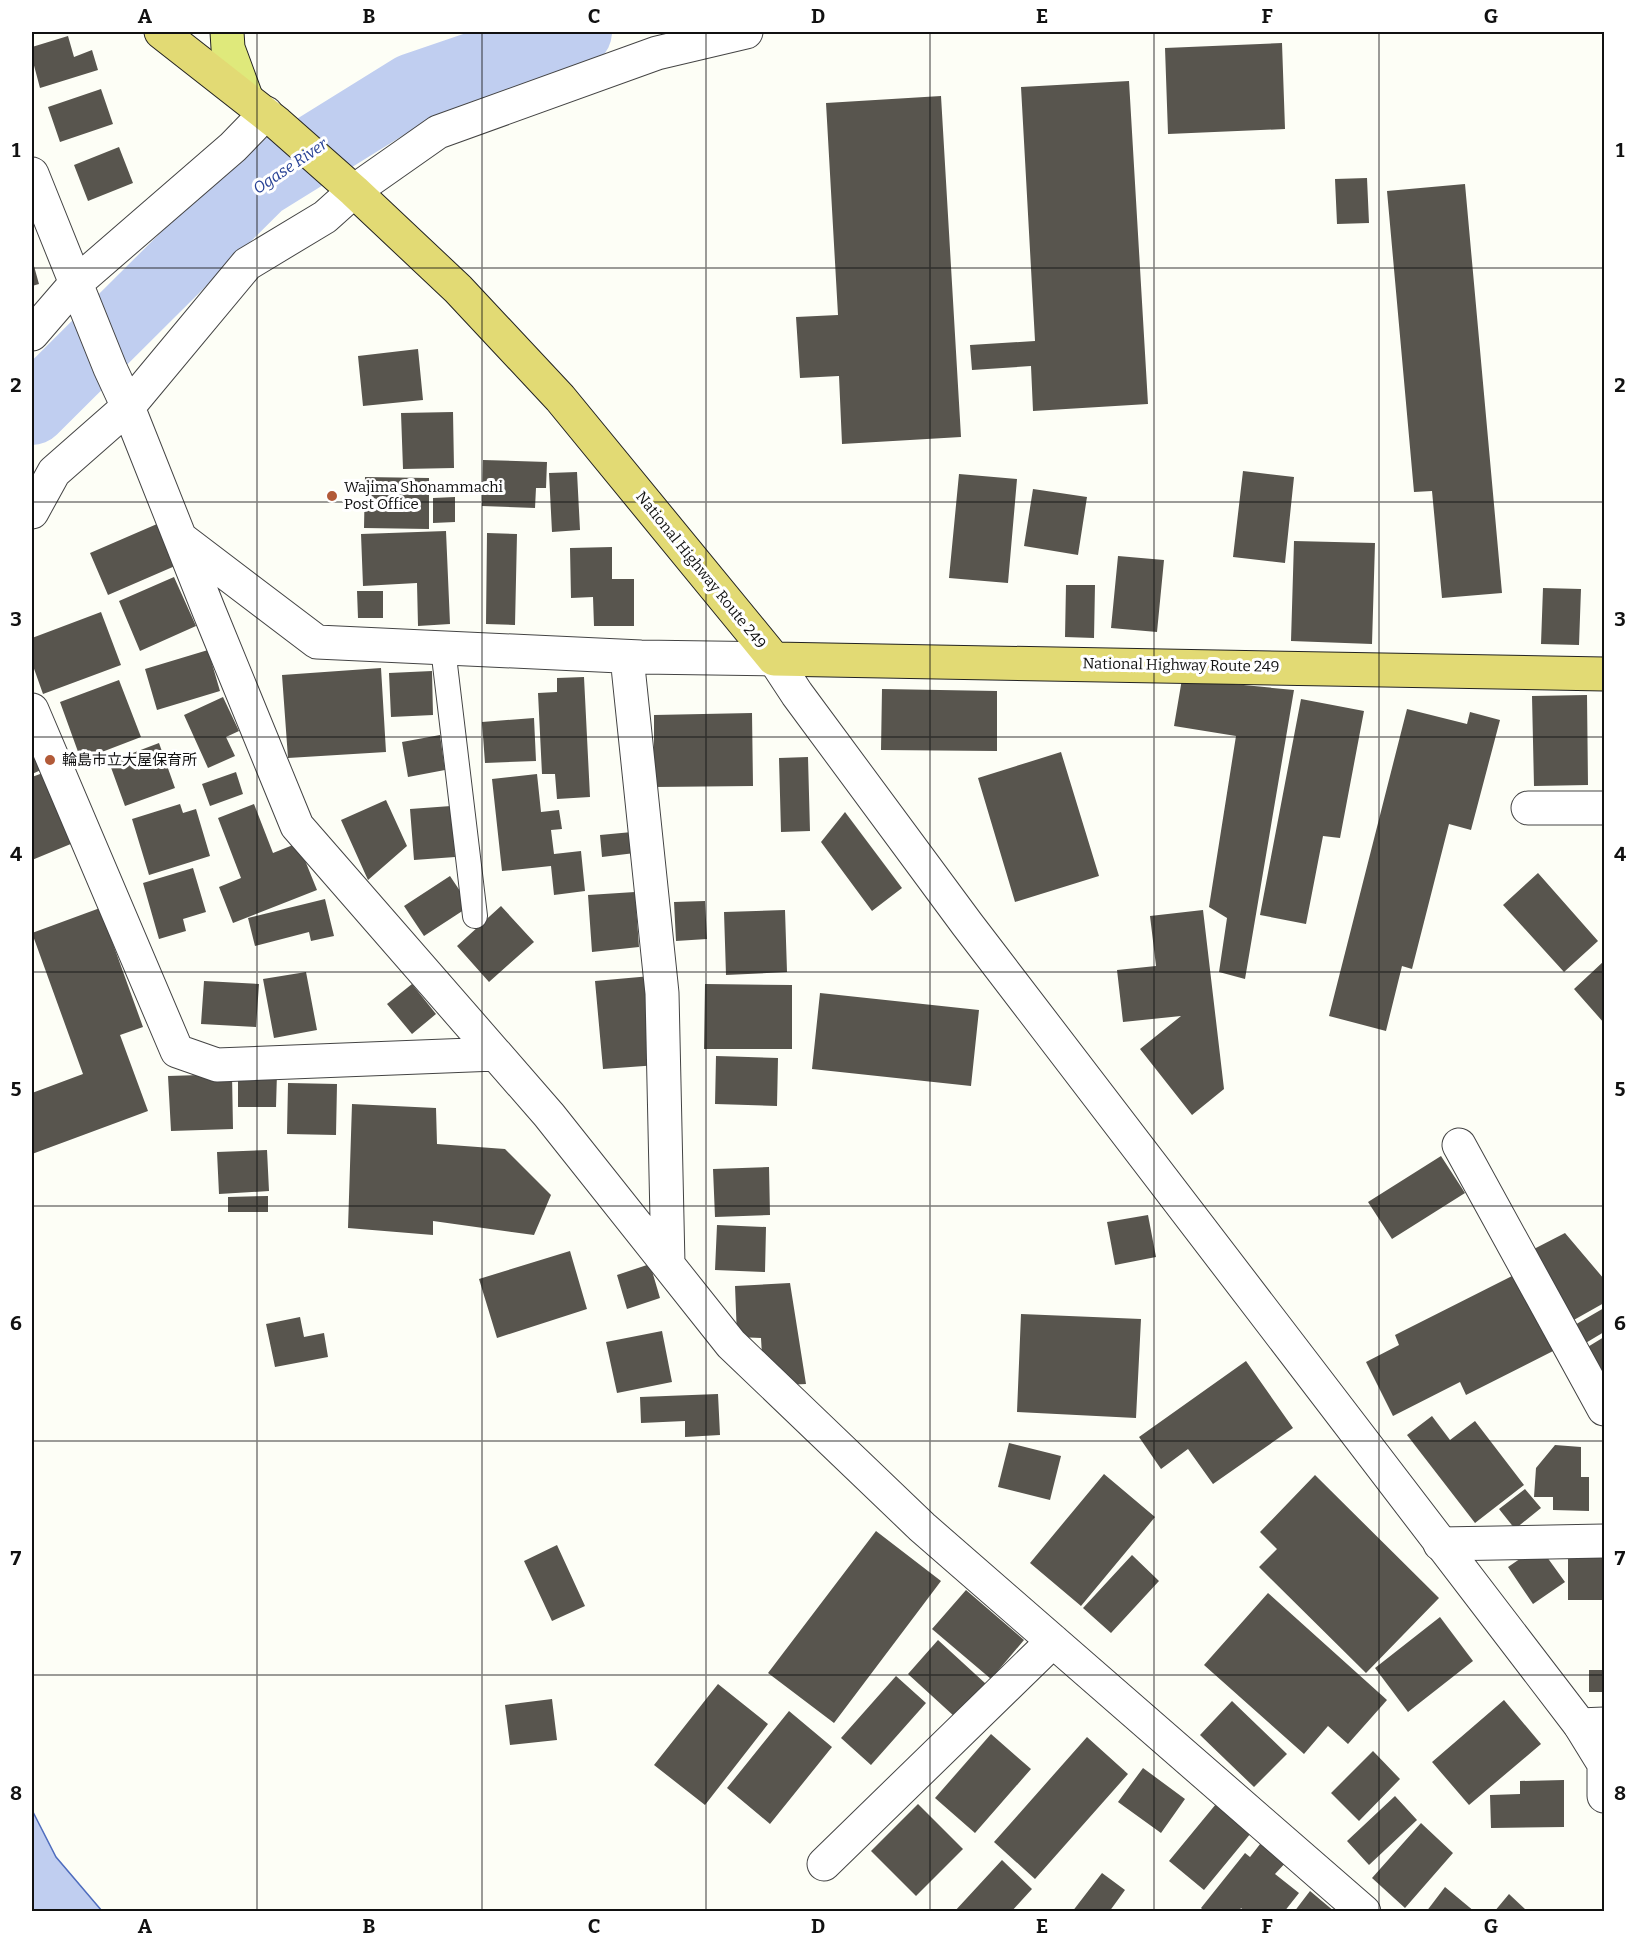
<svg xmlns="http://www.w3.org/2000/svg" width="1636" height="1943" viewBox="0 0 1636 1943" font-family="Bitter,'Noto Sans JP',serif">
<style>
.water{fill:#c0cef0;stroke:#4f6dbe;stroke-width:1.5}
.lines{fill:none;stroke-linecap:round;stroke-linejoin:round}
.river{stroke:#c0cef0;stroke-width:70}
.building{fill:#58554e}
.service-casing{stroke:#444;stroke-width:26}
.minor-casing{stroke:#444;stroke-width:35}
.tertiary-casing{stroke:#444;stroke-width:35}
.primary-casing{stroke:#222;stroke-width:35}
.trunk-casing{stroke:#222;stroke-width:35}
.service{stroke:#fff;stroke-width:24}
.minor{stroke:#fff;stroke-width:33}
.tertiary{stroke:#fff;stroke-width:33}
.primary{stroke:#dfe97b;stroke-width:33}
.trunk{stroke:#e2da74;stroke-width:33}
.grid{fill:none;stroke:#111;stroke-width:1.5;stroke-opacity:0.55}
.poi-dot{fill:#b25a38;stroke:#fff;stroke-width:2}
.labels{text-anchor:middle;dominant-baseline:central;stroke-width:6;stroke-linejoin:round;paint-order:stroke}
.poi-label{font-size:15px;fill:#111;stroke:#fff;text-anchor:start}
.street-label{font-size:15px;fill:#111;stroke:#fff}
.water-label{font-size:16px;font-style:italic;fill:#274195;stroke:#fff}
.neatline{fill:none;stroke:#111;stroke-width:2}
.grid-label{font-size:20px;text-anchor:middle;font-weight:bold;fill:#111}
</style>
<rect width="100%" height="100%" fill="#fdfef6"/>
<path class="water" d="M32,1810L56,1857L102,1911H32Z"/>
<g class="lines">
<path class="river" d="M32,410L260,183L413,88L577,32"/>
</g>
<path class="building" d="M68,36L74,57L92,50L98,70L40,88L32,58V47Z
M1282,43L1285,129L1168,134L1165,48Z
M1129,81L1148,404L1033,411L1031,366L972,370L970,345L1035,341L1021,87Z
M101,89L113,124L60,142L48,107Z
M941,96L961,437L842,444L839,376L800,378L796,317L838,315L826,103Z
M119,147L133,183L88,201L74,165Z
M1367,178L1369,223L1337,224L1335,179Z
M1465,184L1502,593L1442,598L1432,491L1414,492L1387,191Z
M32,259L39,284L32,286Z
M418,349L423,400L363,406L358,356Z
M453,412L454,468L403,469L401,413Z
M483,460L547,462L546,488H536L535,508L482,506Z
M1243,471L1294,477L1285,563L1233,557Z
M577,472L580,530L552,532L549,473Z
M959,474L1017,479L1008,583L949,578Z
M365,477L429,478V529L364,528Z
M1033,489L1087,497L1078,555L1024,546Z
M455,497V522L433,523V498Z
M157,524L175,566L108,595L90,553Z
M446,531L450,624L418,626L417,583L363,586L361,534Z
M487,533L517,534L515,625L486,624Z
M1294,541L1375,543L1372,644L1291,641Z
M612,547V579H634V626H594L593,597L571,598L570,548Z
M1118,556L1164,560L1157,632L1111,628Z
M174,577L196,626L140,651L119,601Z
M1066,585H1095L1094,638L1065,637Z
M1543,588L1581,589L1579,645L1541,644Z
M357,591H383V618H358Z
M101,612L121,665L43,694L32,663V638Z
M208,650L220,691L157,710L145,669Z
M381,668L386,752L288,758L282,675Z
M432,671L433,715L391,717L389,673Z
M584,677L590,797L557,799L555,774H542L538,693L557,692V678Z
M1182,679L1294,690L1245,979L1219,972L1227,918L1209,907L1236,736L1174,726Z
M119,680L141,737L81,760L60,702Z
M882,689L997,691V751L881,750Z
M1587,695L1588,785L1534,786L1532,696Z
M223,697L239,731L226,737L235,756L208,768L184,715Z
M1301,699L1364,711L1340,838L1323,836L1306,924L1260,915Z
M1407,709L1467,724L1470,712L1500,720L1471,830L1449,824L1412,969L1402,966L1386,1031L1329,1016Z
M752,713L753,786L654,787V715Z
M534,718L536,761L485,763L482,722Z
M440,735L445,770L408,777L402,742Z
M159,743L175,788L125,806L109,762Z
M32,746L41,770L32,774Z
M1061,752L1099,876L1015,902L978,778Z
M808,757L810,831L781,832L779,758Z
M48,771L78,841L32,860V777Z
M236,772L243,794L210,806L202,784Z
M537,774L541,812L559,810L562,829L551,830L554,854L581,851L585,891L554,895L551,866L502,871L492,779Z
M386,800L407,846L368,880L341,820Z
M180,804L183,813L196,809L210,856L149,875L132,819Z
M254,804L273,853L298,843L317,890L233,923L219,887L241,878L218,818Z
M451,806L455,857L414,860L410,809Z
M845,812L902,888L872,911L821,842Z
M632,832L635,853L602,857L600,835Z
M193,868L206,912L183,919L186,931L159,939L143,883Z
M1538,873L1598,941L1564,972L1503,905Z
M450,876L470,906L424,936L404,906Z
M635,892L639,947L592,952L588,895Z
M325,899L334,936L311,941L309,932L255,946L248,918Z
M705,901L707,939L676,941L674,902Z
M501,906L534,942L489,982L457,946Z
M100,908L143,1027L120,1035L148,1111L32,1154V1093L83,1074L32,933Z
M785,910L787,972L726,975L724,912Z
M1203,910L1224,1089L1192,1115L1140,1049L1181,1016L1123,1022L1117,970L1156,966L1150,916Z
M1604,961V1023L1574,989Z
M306,972L317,1030L274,1038L263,979Z
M651,976L658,1065L603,1069L595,981Z
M204,981L259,984L256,1027L201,1024Z
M412,984L436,1014L412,1034L387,1004Z
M705,984L792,985V1049H704Z
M820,993L979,1010L971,1086L812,1069Z
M716,1056L778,1058L777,1106L715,1104Z
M238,1073H277L276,1107H238Z
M232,1074L233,1129L171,1131L168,1076Z
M288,1083L337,1084L336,1135L287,1134Z
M352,1104L436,1108L437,1144L505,1149L551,1195L534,1235L433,1221V1235L348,1228Z
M267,1150L269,1191L219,1194L217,1152Z
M1441,1156L1465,1193L1392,1239L1368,1202Z
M769,1167L770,1215L715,1217L713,1169Z
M268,1196V1212H228V1197Z
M1148,1215L1156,1257L1115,1265L1107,1222Z
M717,1225L766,1227L765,1272L715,1270Z
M1565,1233L1604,1279V1303L1572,1321L1532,1250Z
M570,1251L587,1309L497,1338L479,1279Z
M650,1264L660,1298L627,1309L617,1275Z
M1522,1271L1561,1347L1466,1395L1460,1382L1393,1416L1366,1362L1399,1345L1395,1335Z
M790,1283L806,1384L785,1385L784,1372L763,1373L761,1338L737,1337L735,1286Z
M1604,1308V1332L1584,1344L1573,1326Z
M1021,1314L1141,1319L1136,1418L1017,1412Z
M300,1317L304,1337L324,1333L328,1357L275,1367L266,1324Z
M662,1331L672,1382L617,1393L606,1342Z
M1604,1337V1376L1586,1348Z
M1246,1361L1293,1428L1213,1484L1188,1449L1161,1469L1139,1437Z
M718,1394L720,1435L685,1437V1421L641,1423L640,1397Z
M1432,1416L1450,1440L1475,1421L1524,1485L1475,1523L1407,1435Z
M1009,1443L1061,1456L1050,1500L998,1487Z
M1555,1445L1581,1447V1477H1589V1511L1553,1510V1497H1534L1536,1468Z
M1104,1474L1155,1517L1081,1606L1030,1563Z
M1315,1475L1439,1598L1366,1673L1259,1567L1277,1549L1260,1532Z
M1525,1489L1541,1508L1515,1529L1499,1509Z
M876,1531L941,1581L834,1723L768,1673Z
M557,1545L585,1606L552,1621L524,1561Z
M1539,1546L1565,1582L1533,1604L1508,1567Z
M1132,1555L1159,1581L1111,1633L1083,1608Z
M1604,1555V1600H1568V1556Z
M966,1590L1024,1640L991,1679L932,1629Z
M1268,1593L1387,1700L1348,1744L1328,1726L1304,1754L1204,1665Z
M1440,1617L1473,1661L1408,1712L1375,1668Z
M938,1640L986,1684L955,1717L908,1674Z
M1589,1670H1604V1692H1589Z
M896,1676L926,1703L871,1765L841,1738Z
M718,1684L768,1724L705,1805L654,1765Z
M552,1699L557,1740L510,1745L505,1705Z
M1504,1700L1541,1744L1469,1805L1432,1762Z
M1232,1701L1287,1754L1254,1787L1200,1735Z
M789,1711L832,1747L770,1824L727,1788Z
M991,1734L1031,1769L975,1833L935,1798Z
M1087,1737L1128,1774L1035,1879L994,1842Z
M1373,1751L1400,1779L1359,1821L1331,1793Z
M1143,1768L1185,1799L1161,1833L1118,1802Z
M1564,1780V1827L1491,1828L1490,1795L1520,1794V1781Z
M1395,1796L1417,1820L1369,1865L1347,1841Z
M918,1804L963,1849L916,1896L871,1851Z
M1216,1804L1251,1833L1204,1890L1169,1861Z
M1421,1823L1453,1853L1405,1908L1372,1878Z
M1264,1839L1289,1859L1275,1874L1299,1893L1284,1912H1245L1241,1908L1239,1912H1205L1201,1908L1245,1853L1250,1857Z
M1002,1860L1032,1889L1011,1912H954Z
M1102,1873L1125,1890L1109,1912H1072Z
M1445,1887L1475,1912H1426Z
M1310,1891L1335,1912H1294Z
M1509,1894L1528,1912H1494Z"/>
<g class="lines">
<g class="service-casing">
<path id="service" d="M443,648L475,916"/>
</g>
<g class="minor-casing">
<path id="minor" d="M32,174L110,368L128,407L209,611L297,826L549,1115L731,1344L922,1527L1364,1912
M32,334L76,283L233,147L266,113
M32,512L54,472L128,407L247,264L325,217L354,191L438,132L657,53L746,32
M180,538L317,642L641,657L774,659
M627,657L662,993L668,1264
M32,710L177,1051L217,1065L496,1054
M1528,808H1604
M1459,1145L1604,1409
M1440,1544L1604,1541
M1580,1725L1604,1724
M824,1864L1053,1641"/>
</g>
<g class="tertiary-casing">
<path id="tertiary" d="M774,659L797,694L967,924L1580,1725L1604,1764V1796"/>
</g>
<g class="primary-casing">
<path id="primary" d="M227,32L228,48L246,97"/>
</g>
<g class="trunk-casing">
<path id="trunk" d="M161,32L277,123L354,191L458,289L560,398L774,659L1604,674"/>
</g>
<use href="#service" class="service"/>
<use href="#minor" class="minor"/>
<use href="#tertiary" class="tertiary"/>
<use href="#primary" class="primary"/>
<use href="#trunk" class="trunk"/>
</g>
<path class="grid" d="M257,32V1912M482,32V1912M706,32V1912M930,32V1912M1154,32V1912M1379,32V1912M32,268H1604M32,502H1604M32,737H1604M32,972H1604M32,1206H1604M32,1441H1604M32,1675H1604"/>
<g class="poi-dot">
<circle cx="332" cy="496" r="6"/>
<circle cx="50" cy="760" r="6"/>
</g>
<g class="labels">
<g class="poi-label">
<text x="344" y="487">Wajima Shonammachi<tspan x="344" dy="17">Post Office</tspan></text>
<text x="62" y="760">輪島市立大屋保育所</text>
</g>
<g class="street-label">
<text transform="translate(701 570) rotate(51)">National Highway Route 249</text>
<text transform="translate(1181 665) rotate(1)">National Highway Route 249</text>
</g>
<g class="water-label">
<text transform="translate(290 166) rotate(-34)">Ogase River</text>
</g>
</g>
<rect width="1636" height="1943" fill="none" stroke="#ffffff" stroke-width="66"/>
<rect x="33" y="33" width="1570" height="1877" class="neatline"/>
<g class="grid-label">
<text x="145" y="23">A</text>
<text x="369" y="23">B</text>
<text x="594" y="23">C</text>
<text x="818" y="23">D</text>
<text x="1042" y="23">E</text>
<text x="1267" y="23">F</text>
<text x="1491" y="23">G</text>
<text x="16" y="157">1</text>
<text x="1620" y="157">1</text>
<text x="16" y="392">2</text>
<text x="1620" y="392">2</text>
<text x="16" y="626">3</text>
<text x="1620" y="626">3</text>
<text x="16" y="861">4</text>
<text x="1620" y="861">4</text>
<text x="16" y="1096">5</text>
<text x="1620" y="1096">5</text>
<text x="16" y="1330">6</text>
<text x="1620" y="1330">6</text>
<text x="16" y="1565">7</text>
<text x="1620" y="1565">7</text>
<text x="16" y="1800">8</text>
<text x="1620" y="1800">8</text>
<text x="145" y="1933">A</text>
<text x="369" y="1933">B</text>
<text x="594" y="1933">C</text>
<text x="818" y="1933">D</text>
<text x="1042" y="1933">E</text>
<text x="1267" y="1933">F</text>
<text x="1491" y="1933">G</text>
</g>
</svg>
